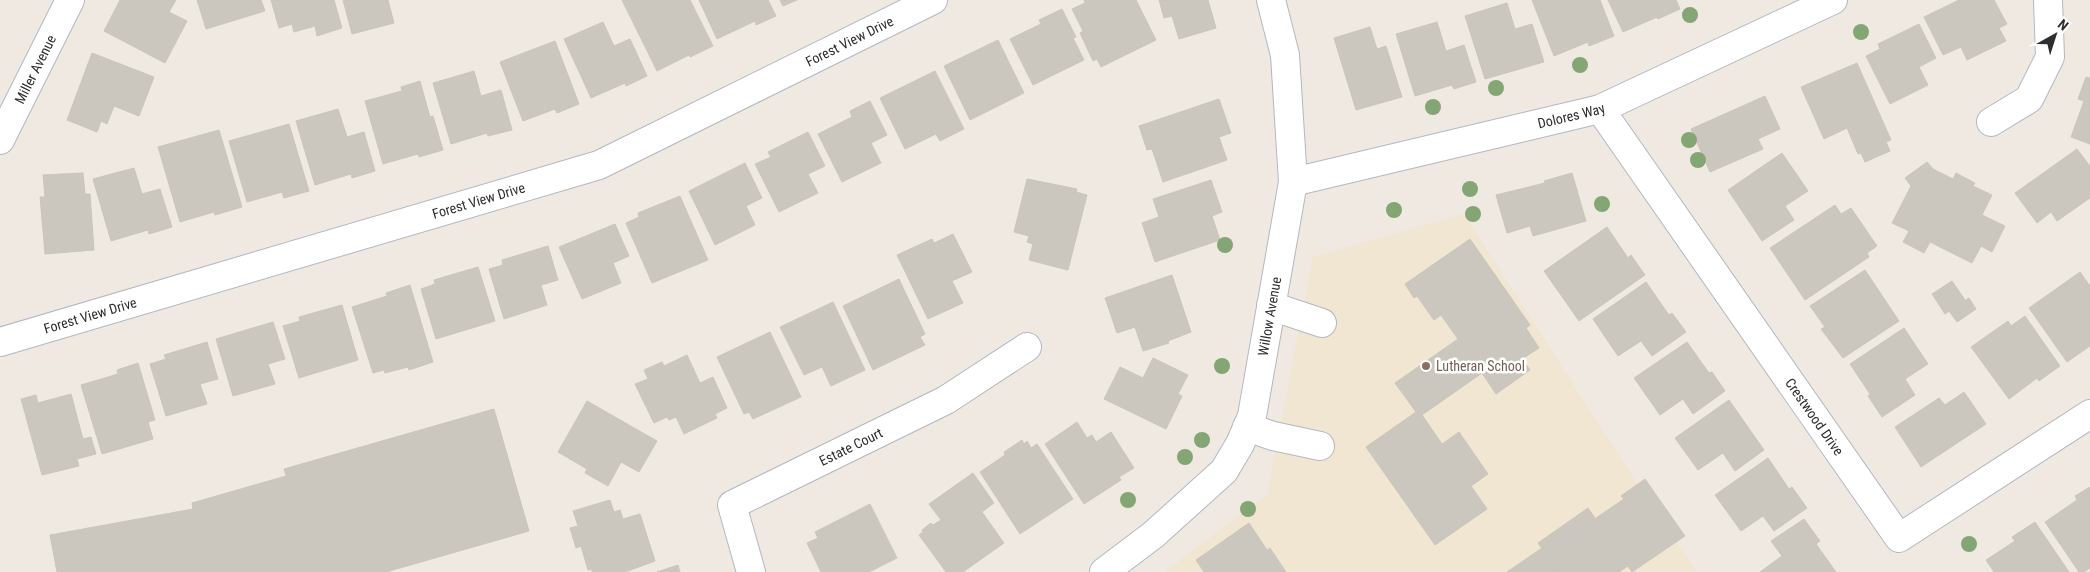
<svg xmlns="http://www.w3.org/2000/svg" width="2090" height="572" viewBox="0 0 2090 572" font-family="'Roboto Condensed',sans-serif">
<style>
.education{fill:#f0e6d1}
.building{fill:#cbc7bf;stroke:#cbc5ba}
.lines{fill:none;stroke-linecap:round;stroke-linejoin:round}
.minor-casing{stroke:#b4b7c1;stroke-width:30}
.minor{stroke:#fff;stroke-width:28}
.tree{fill:#84a574}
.education-dot{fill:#8d6e63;stroke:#fff;stroke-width:2}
.labels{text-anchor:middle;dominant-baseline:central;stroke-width:5;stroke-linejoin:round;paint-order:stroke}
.street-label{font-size:14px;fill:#2e2e2e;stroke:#fff}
.education-label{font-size:14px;fill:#785e54;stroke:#fff;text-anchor:start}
</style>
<rect width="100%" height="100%" fill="#efe9e1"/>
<path class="education" d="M1464,214L1631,474L1697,572H1164L1267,495L1313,257Z"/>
<path class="building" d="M120,0H176L169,12L187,21L165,63L104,31Z
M197,0H261L265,11L206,29Z
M271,0H334L342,28L317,36L315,26L294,32L292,24L279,28Z
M343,0H388L394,23L352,34Z
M622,0H690L713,46L690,57L689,55L657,71Z
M699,0H768L776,16L756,25L755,21L717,39Z
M780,0H797L783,6Z
M1084,0H1136L1156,40L1101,67L1097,59L1093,61L1080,33L1083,31L1072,9L1085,3Z
M1159,0H1208L1216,28L1179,39L1172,16L1164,18Z
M1532,0H1600L1614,36L1589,46L1588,42L1554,56Z
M1608,0H1676L1680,9L1658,19L1657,17L1623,32Z
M1959,0H1994L2007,24L1999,28L2006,41L1967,60L1961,47L1943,55L1924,17Z
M1507,3L1515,29L1532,24L1544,62L1485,79L1465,16Z
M1062,9L1076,37L1073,38L1084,60L1033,85L1010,39L1041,24L1039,20Z
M603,22L614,46L630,39L647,76L626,86L625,83L591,98L564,39Z
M1437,22L1446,51L1464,45L1476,82L1454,89L1452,85L1415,96L1396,34Z
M1919,24L1936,58L1919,67L1928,85L1890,104L1866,56L1880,49L1878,44Z
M1370,27L1377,49L1386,46L1402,97L1356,110L1334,38Z
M998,40L1024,93L970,120L944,66Z
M555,41L579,104L557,113L555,109L523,121L500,62Z
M92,53L154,77L139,116L114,106L107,124L101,121L97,132L67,120Z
M1857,63L1891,140L1886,142L1890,151L1865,162L1861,153L1858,154L1847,128L1824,139L1801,87Z
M474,71L481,96L501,90L512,130L488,136L487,133L451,144L433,83Z
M935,71L964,129L940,141L936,134L905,149L880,98Z
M2086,77L2090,78V144L2071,137L2084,101L2078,99Z
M420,81L430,117L433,116L443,150L419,157L418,154L383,164L365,101L402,91L401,87Z
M1765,96L1780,129L1758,139L1763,149L1710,172L1691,129Z
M1219,99L1231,133L1219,137L1227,160L1163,182L1152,149L1147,150L1139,126Z
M870,101L887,135L871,143L881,163L842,182L818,134L852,117L850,111Z
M338,109L347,137L364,132L375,171L352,178L351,174L315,185L296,121Z
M289,124L309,191L284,198L282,192L247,202L229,141Z
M219,130L242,207L215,215L214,212L180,222L158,147Z
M808,132L825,166L808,174L818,193L779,212L755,164L771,157L768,152Z
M2077,149L2090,166V198L2057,221L2051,212L2037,223L2015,193Z
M1782,153L1808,191L1785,206L1794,220L1762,241L1728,190Z
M1927,162L1933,169L1953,179L1956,173L1975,183L1973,186L1992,195L1982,215L2005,226L1992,252L1981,246L1972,263L1930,242L1924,253L1903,242L1909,231L1892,223L1911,186L1905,178Z
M745,163L762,198L746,206L755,225L715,245L689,191Z
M134,168L142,194L160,189L172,227L149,234L148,230L111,241L93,179Z
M83,173L85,194H90L94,250L45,254L40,197H45L43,175Z
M1572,173L1586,221L1533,236L1530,226L1507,233L1496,195L1545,183L1544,181Z
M1027,179L1077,189L1076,192L1087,195L1068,270L1029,260L1033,244L1027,242L1029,236L1014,232Z
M1211,180L1222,212L1212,216L1220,240L1155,262L1142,223L1159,217L1153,199Z
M680,196L708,260L652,283L626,223L639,217L638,213Z
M1835,205L1841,214L1851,208L1877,246L1867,253L1869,257L1805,300L1770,248Z
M615,224L629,256L613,263L621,283L582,299L559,247Z
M1607,227L1628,258L1631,255L1645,275L1579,321L1544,271Z
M953,234L972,272L952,281L963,303L928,319L897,255L932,239L934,243Z
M1470,239L1530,325L1526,328L1539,348L1522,359L1530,370L1496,394L1482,373L1422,415L1442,444L1459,432L1488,474L1471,486L1487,509L1435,545L1366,447L1416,412L1395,383L1458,339L1441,315L1434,320L1417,296L1414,298L1405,284Z
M548,246L558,280L541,285L547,305L504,319L489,269L503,265L502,260Z
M478,267L495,321L436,339L421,289L435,284L434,280Z
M1865,270L1899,321L1843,358L1821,329L1825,327L1810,306Z
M2080,272L2090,286V346L2067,362L2029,308Z
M1172,275L1191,332L1168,341L1169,343L1143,351L1135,327L1117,333L1105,298Z
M899,279L925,334L920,337L925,345L873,370L843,306Z
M1952,281L1965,300L1945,314L1932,294Z
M1646,282L1669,315L1672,313L1686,332L1652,356L1641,341L1618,356L1593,319Z
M410,285L433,362L409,370L408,367L385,373L384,370L373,373L352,307L387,296L386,293Z
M1969,298L1976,309L1957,322L1949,311Z
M833,302L865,370L831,386L822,367L804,375L780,327Z
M342,305L358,360L299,378L283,326L300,321L299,317Z
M2025,316L2060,366L2039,381L2037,378L2009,399L1971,347L2008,321L2011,326Z
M273,322L285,359L268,364L275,384L233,396L216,339Z
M1904,328L1928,364L1905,379L1915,395L1882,417L1868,396L1870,394L1850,364Z
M770,332L801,397L753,419L749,412L744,414L717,357Z
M207,342L218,379L200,384L207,404L166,416L150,364L166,359L164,355Z
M1687,342L1709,373L1712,372L1725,391L1693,414L1683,399L1660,415L1634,378Z
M687,355L700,383L713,377L727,408L715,414L717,418L684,434L676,417L669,420L667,417L654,423L635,384L648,379L644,370L662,362L664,366Z
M1153,358L1188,375L1178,394L1182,396L1166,429L1104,399L1120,367L1143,378Z
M138,363L155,420L148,422L153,439L102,454L81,385L118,374L117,370Z
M1964,392L1986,424L1921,467L1895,427L1939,398L1945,405Z
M71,394L83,439L91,437L96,454L77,459L79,466L42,475L21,399L36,395L38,403Z
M1729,400L1764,450L1735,471L1723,453L1698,470L1675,438Z
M587,401L657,441L639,472L621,462L608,486L585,473L587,469L558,452Z
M494,409L529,531L386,572H57L50,535L193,509L192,503L286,476L284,469Z
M1077,422L1087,438L1092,435L1096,442L1111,432L1134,468L1119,477L1121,480L1084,504L1045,444Z
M1022,440L1024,444L1027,441L1031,448L1037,444L1073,499L1020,534L980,472L1005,455L1004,452Z
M1768,458L1789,489L1792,487L1807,508L1774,531L1763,516L1741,531L1715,495Z
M973,473L994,503L982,512L1004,543L963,572H946L919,535L923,532L922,530L931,523L933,525L941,520L929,504Z
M1645,479L1685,536L1632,572L1596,518L1624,499L1621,496Z
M2090,487V568L2084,572H2079L2045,522L2077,500L2075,496Z
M610,500L614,512L620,510L623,519L640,514L655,561L625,572H592V569L588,570L581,546L576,548L570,528L578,526L573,511Z
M870,504L897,558L869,572H821L807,543L818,538L815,532Z
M1588,508L1628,566L1619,572H1559L1538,543Z
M1804,519L1820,541L1816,544L1836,572H1760L1782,556L1771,541Z
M2035,522L2069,572H1994L1986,560L2015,541L2012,537Z
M1249,523L1267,550L1270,548L1286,572H1204L1196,560Z
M1542,548L1559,572H1507Z
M678,565L680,572H657Z"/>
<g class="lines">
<g class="minor-casing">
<g id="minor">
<path id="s1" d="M1600,109L1899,538L2090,414"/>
<path d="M1991,122L2029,99L2050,57L2048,0"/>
<path id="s2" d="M0,140L70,0"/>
<path id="s3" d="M1293,182L1600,109L1833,0"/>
<path d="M1271,306L1322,323"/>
<path id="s4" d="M0,342L599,165L933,0"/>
<path d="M1247,427L1273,436L1320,446"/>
<path id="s5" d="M751,572L732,505L946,400L1027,347"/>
<path id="s6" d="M1104,572L1153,535L1224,471L1240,444L1252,416L1293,182L1285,55L1271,0"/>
</g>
</g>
<use href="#minor" class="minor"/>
</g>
<g class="tree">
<circle cx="1690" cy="15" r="8"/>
<circle cx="1861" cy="32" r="8"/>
<circle cx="1580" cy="65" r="8"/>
<circle cx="1496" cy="88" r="8"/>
<circle cx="1433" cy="107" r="8"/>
<circle cx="1689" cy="140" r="8"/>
<circle cx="1698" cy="160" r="8"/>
<circle cx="1470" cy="189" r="8"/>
<circle cx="1602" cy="204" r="8"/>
<circle cx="1394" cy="210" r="8"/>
<circle cx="1473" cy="214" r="8"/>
<circle cx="1225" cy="245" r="8"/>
<circle cx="1222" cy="366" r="8"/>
<circle cx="1202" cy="440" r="8"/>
<circle cx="1185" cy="457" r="8"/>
<circle cx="1128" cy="500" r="8"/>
<circle cx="1248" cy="509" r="8"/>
<circle cx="1969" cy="544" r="8"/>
</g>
<circle class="education-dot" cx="1426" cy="366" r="5"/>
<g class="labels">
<g class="street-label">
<text stroke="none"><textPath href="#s4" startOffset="904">Forest View Drive</textPath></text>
<text stroke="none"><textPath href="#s2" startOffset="79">Miller Avenue</textPath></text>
<text stroke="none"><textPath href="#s3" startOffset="286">Dolores Way</textPath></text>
<text stroke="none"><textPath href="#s4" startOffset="499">Forest View Drive</textPath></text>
<text stroke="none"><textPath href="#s4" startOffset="94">Forest View Drive</textPath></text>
<text stroke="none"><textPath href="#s6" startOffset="320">Willow Avenue</textPath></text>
<text stroke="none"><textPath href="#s1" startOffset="375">Crestwood Drive</textPath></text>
<text stroke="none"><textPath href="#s5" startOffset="202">Estate Court</textPath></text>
</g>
<g class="education-label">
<text x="1436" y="366">Lutheran School</text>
</g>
</g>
<g transform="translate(2055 35) rotate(39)" stroke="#ffffff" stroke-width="4" paint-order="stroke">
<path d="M0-4L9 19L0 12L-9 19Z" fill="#2e2e2e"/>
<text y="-8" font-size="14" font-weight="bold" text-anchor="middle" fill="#2e2e2e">N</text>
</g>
</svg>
